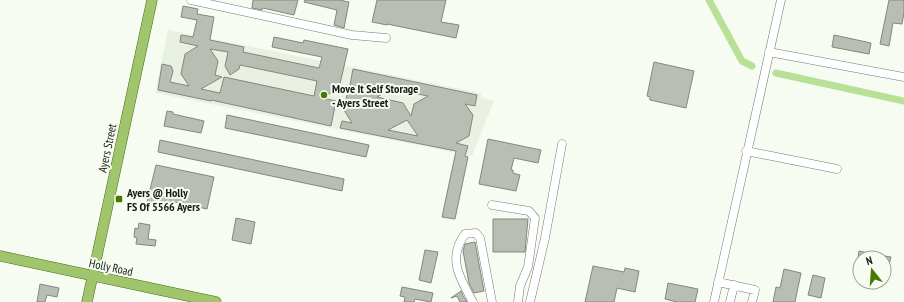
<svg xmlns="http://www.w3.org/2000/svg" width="904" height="302" viewBox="0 0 904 302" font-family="'PT Sans Narrow',sans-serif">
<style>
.built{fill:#e9f2e2}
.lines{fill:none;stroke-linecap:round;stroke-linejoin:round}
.canal{stroke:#b8e197;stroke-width:7}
.building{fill:#b9beb5;stroke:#82877f;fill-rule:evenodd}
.minor-casing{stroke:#747971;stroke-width:9}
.major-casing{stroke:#476f10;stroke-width:11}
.minor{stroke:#fff;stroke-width:8}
.major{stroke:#a0c56d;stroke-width:10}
.poi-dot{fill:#477800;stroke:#f6fcf2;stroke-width:1.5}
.labels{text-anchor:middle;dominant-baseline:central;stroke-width:4;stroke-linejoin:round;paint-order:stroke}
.poi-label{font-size:12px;font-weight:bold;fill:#171916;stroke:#f6fcf2;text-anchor:start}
.street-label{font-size:12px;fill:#171916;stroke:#f6fcf2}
</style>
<rect width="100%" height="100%" fill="#f6fcf2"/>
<path class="built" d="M168,30L481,93V98L494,101L472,156L155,93Z"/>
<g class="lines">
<path class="canal" d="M709,0L742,61L752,66
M776,73L904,101"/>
</g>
<path class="building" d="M253,0H298L294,15L263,8L262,10L252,8Z
M305,0H339L349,2L344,28L334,25L337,10L304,2Z
M377,0H446L441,22L459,25L456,38L387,24V25L372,22Z
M889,0H904V13L902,24L893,23L889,46L880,44Z
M183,6L198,9L197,14L214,17L210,40L244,47L243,52L319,68L322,57L272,47L274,37L303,43L304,40L348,49L339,88L322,98L336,101L331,126L211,100V101L158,90L162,64L171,66L173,71L170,82L189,86L181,74L185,54L198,46L180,42L181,35L193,37L197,20L181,17ZM210,49L228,52L225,66L230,75L239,69L240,65L317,81L314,96L224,77L220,93L201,89L222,77L215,75L218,61Z
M834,35L871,43L869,54L832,47Z
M654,62L694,71L686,108L650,100V97L647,96Z
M353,69L477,95L475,106L465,104L473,115L469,136L456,143L468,146L465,156L468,157L455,219L442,217L456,151L340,128L342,121L352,123L344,110L347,95L363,87L350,85ZM391,89L428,96L414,104L411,116L403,103L377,97ZM407,120L418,136L388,130Z
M167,111L173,112V114L204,121L201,133L164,126Z
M227,115L369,145L366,157L225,128Z
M488,139L541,150L538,163L514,158L511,170H513V173L520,175L516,191L479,184Z
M160,140L344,179L342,191L158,152Z
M156,165L214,177L207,209L171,201L169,208L147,202Z
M236,218L255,222L251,244L232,240Z
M493,219H528L525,252H493Z
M139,223L150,225L148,239L156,240L155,246L136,244L137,238L134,237L135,228L138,229Z
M475,242L484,291L474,293L469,283L463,251L465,244Z
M425,250L438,252L431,283L419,280Z
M859,251L882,256V258H858Z
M884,256L891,257L886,277H884Z
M593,266L624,272L625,268L639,271L635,292L617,288L614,302H585Z
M784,269L801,273L795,302H773L776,287L780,288Z
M813,275L825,278L821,298L808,295Z
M668,283L698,289L695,302H677L665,299Z
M40,284L59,288L57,297L47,295L45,302H37Z
M402,287L433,293L431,302L415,299L414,302H404L405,297L400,296Z
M461,291L463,296L467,302H460L457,296L451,298Z"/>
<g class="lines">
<g class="minor-casing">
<path id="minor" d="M191,0L352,35L386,38
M769,52L904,77
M746,151L837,169
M492,205L529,211L535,218L528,267L520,286L518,302
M718,282L755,290L752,302
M473,302C460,279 447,258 465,234L476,233L480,238L492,302
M530,302L545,238L562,144
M714,302L781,0
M730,302L734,285"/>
</g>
<g class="major-casing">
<path id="major" d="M0,256L216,302
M87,302L152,0"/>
</g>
<use href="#minor" class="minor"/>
<use href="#major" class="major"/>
</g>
<g class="poi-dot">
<circle cx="324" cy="95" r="4"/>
<rect x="115" y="195" width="8" height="8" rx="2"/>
</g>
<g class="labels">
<g class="poi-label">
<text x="332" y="88">Move It Self Storage<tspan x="332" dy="14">- Ayers Street</tspan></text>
<text x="127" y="192">Ayers @ Holly<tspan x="127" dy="14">FS Of 5566 Ayers</tspan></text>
</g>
<g class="street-label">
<text transform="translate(107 148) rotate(-78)">Ayers Street</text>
<text transform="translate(111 267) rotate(12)">Holly Road</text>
</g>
</g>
<g transform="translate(872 270) rotate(343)"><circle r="19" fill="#f6fcf2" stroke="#9da19a"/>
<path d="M0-3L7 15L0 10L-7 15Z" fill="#477800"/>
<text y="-6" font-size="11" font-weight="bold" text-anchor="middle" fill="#171916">N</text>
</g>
</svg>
